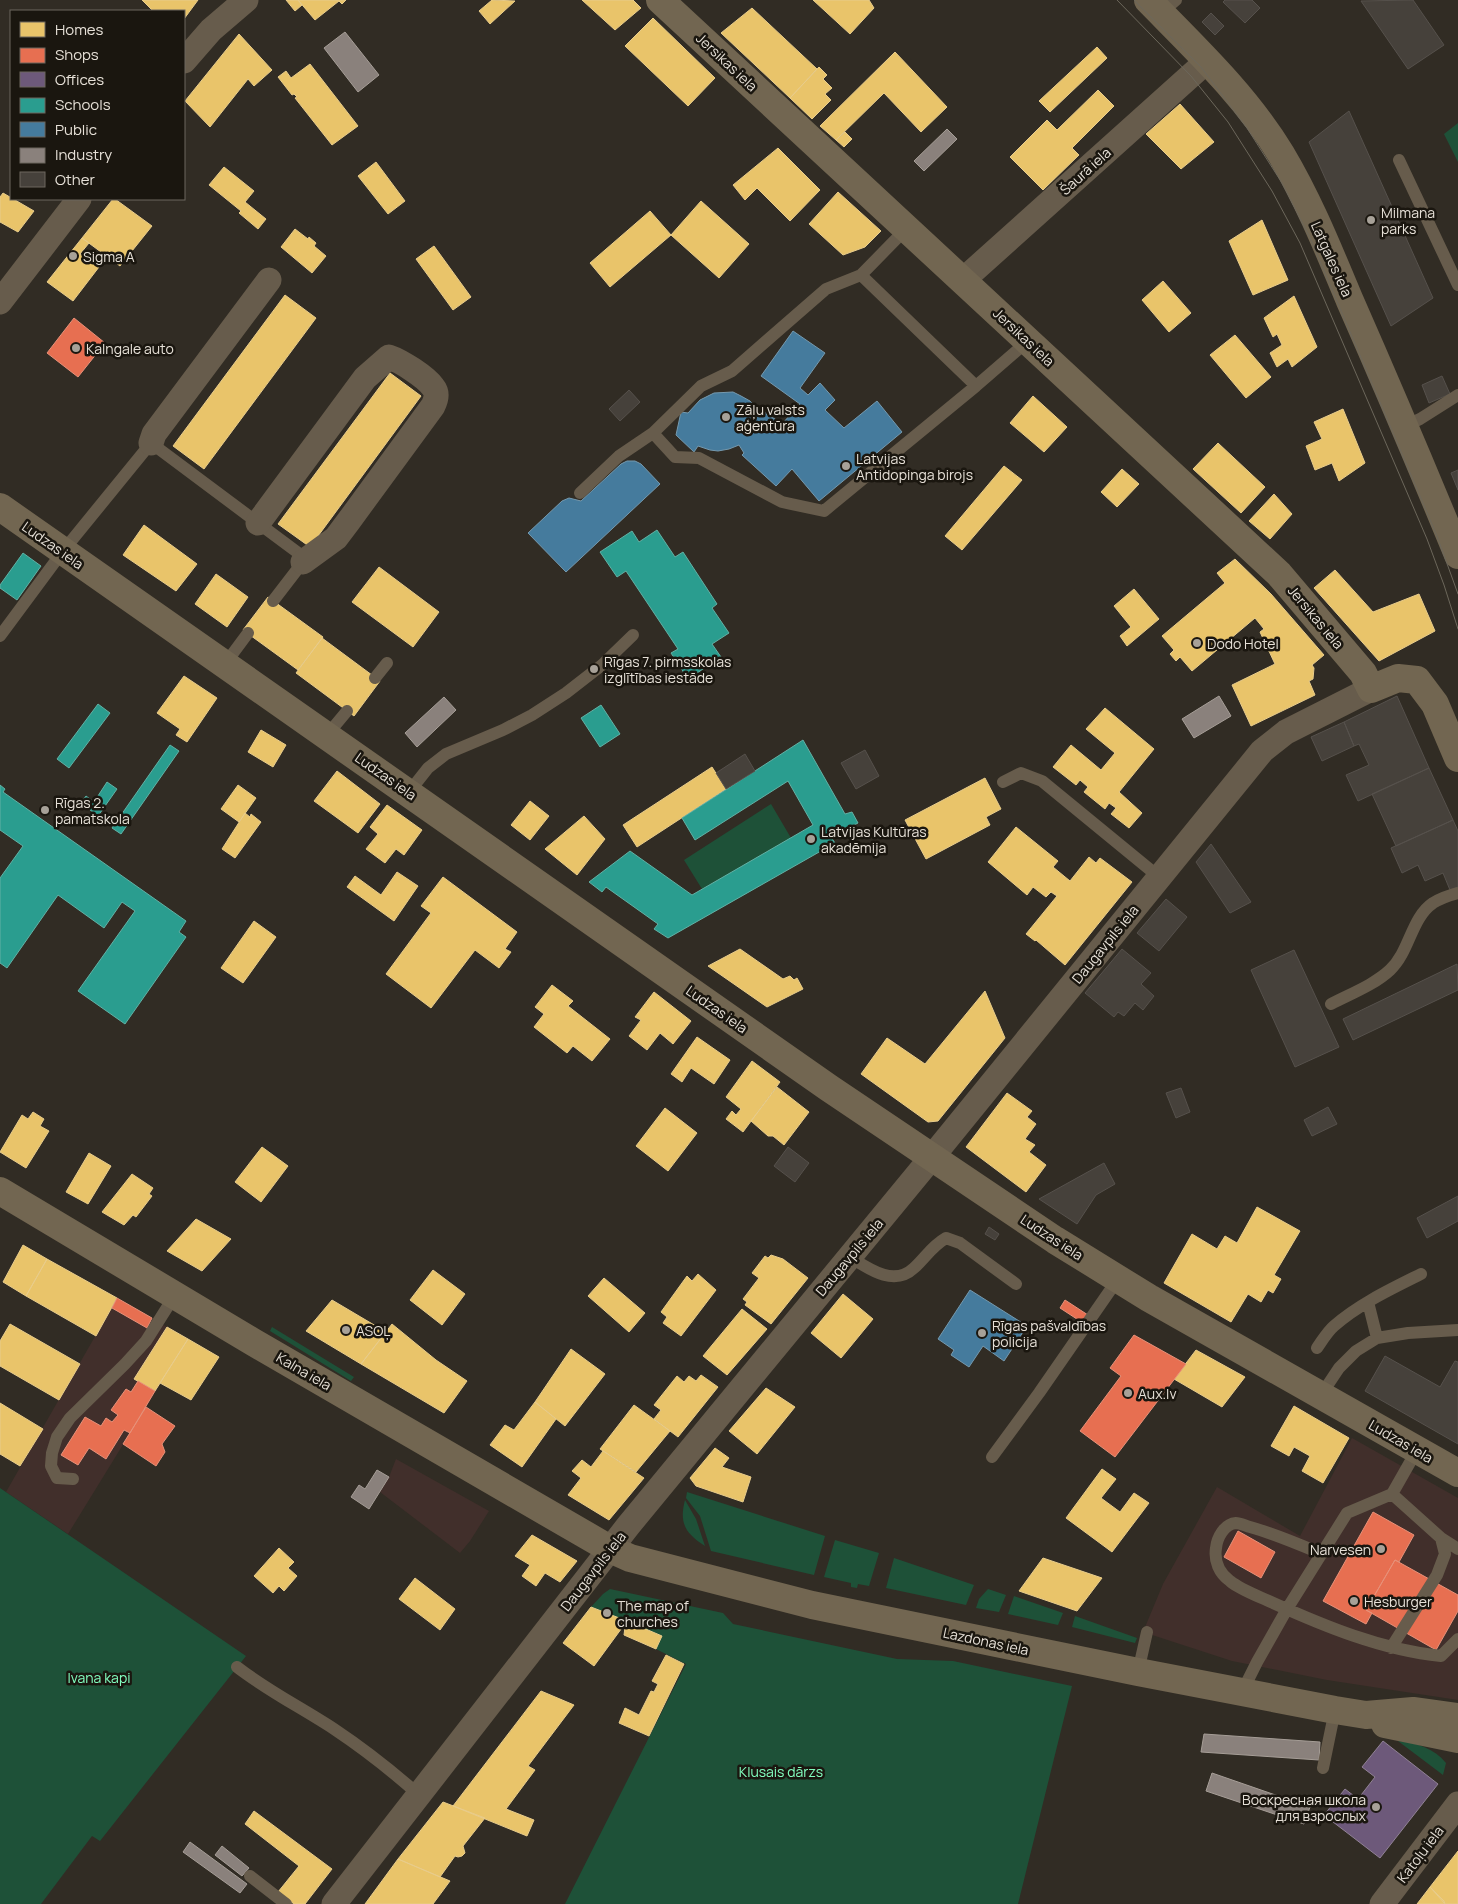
<svg xmlns="http://www.w3.org/2000/svg" width="1458" height="1904" viewBox="0 0 1458 1904" font-family="Manrope,sans-serif">
<style>
.commercial{fill:#412f2b}
.green{fill:#1e5138}
.homes{fill:#e9c46a;stroke:#e8cc8b}
.shops{fill:#e76f51;stroke:#e79179}
.offices{fill:#6d597a;stroke:#918296}
.schools{fill:#2a9d8f;stroke:#62b1a5}
.public{fill:#457b9d;stroke:#7599ae}
.industry{fill:#8a817c;stroke:#a69e97}
.building{fill:#46413b;stroke:#56514c}
.lines{fill:none;stroke-linecap:round;stroke-linejoin:round}
.lane{stroke:#675c4c;stroke-width:12}
.street{stroke:#675c4c;stroke-width:25}
.secondary{stroke:#726651;stroke-width:28}
.tram{stroke:#6c675b;stroke-width:1}
.poi-dot{fill:#a7a198;stroke:#1a160f;stroke-width:2}
.labels{text-anchor:middle;dominant-baseline:central;stroke-width:5;stroke-linejoin:round;paint-order:stroke}
.street-label{font-size:14px;fill:#e6e0d7;stroke:#1a160f}
.poi-label{font-size:14px;fill:#e6e0d7;stroke:#1a160f;text-anchor:start}
.park-label{font-size:14px;fill:#82febf;stroke:#1a160f}
</style>
<rect width="100%" height="100%" fill="#312c24"/>
<path class="commercial" d="M117,1298L188,1339L68,1534L6,1492Z
M1352,1438L1458,1498V1700L1327,1680L1232,1661L1143,1632L1163,1584L1217,1487L1300,1536Z
M396,1459L489,1511L470,1541L460,1553L380,1492L389,1477Z"/>
<path class="green" d="M1458,123V162L1444,134Z
M771,804L791,838L702,889L684,860Z
M272,1327L354,1377L351,1381L270,1331Z
M0,1488L246,1656L100,1841L92,1836L41,1904H0Z
M687,1492L825,1536L814,1575L711,1551L700,1516L686,1498Z
M685,1500L696,1519L705,1546C685,1533 679,1523 685,1500Z
M835,1540L879,1553L869,1586L858,1584L857,1588L851,1587V1583L824,1577Z
M894,1558L974,1585L966,1605L886,1588Z
M610,1589L723,1613L733,1624L897,1659L953,1661L1072,1686L1018,1904H565L686,1664L656,1649L662,1636L591,1607L603,1594Z
M988,1589L1006,1595L999,1612L976,1608L979,1599Z
M1014,1596L1063,1613L1058,1625L1008,1614Z
M1075,1616L1137,1638L1135,1643L1072,1627Z
M1398,1741C1416,1742 1435,1749 1446,1763L1443,1775Z"/>
<path class="homes" d="M142,0H198L184,19V11H153Z
M286,0H298L302,5L295,11Z
M298,0H346L342,4L339,1L315,20Z
M492,0L515,1L490,24L479,11Z
M582,0H633L641,8L615,30Z
M813,0H869L874,8L850,34Z
M752,8L817,69L790,98L721,33Z
M653,18L715,78L688,106L625,46Z
M239,34L272,70L254,86L248,79L210,127L185,101Z
M1097,47L1107,58L1050,112L1039,101Z
M895,52L947,107L921,132L884,93L836,140L820,126Z
M310,64L358,126L332,145L295,98L297,97L294,94L292,95L278,77L286,71L291,78Z
M819,67L827,75L823,79L832,88L825,94L831,100L812,119L790,98Z
M1098,90L1114,106L1072,148L1079,155L1043,190L1010,157L1047,120L1057,130Z
M1180,104L1214,142L1181,169L1146,134Z
M845,132L852,139L844,147L836,140Z
M778,148L820,190L790,221L757,188L745,200L733,185Z
M376,162L405,201L388,214L358,176Z
M224,167L254,191L245,202L266,219L258,229L239,213L241,211L209,185Z
M838,192L881,231L865,247L843,255L809,224Z
M3,193L34,211L18,232L0,222V197Z
M113,199H115L152,226L120,266L82,238Z
M701,201L749,244L719,278L671,235Z
M650,211L671,235L610,287L590,263Z
M1262,220L1288,280L1253,295L1229,241Z
M295,229L308,239L309,237L316,243L314,246L326,256L312,273L281,247Z
M82,238L89,243L80,254L99,267L73,301L47,282Z
M434,246L471,297L453,310L416,259Z
M1163,281L1191,313L1169,332L1142,300Z
M285,295L316,318L204,469L173,446Z
M1294,296L1317,347L1292,367L1288,359L1277,367L1270,353L1282,345L1277,334L1273,337L1264,318Z
M1235,335L1271,377L1246,398L1210,355Z
M390,373L421,396L310,547L278,524Z
M1033,396L1067,427L1044,452L1010,423Z
M1343,409L1365,463L1339,481L1332,463L1315,470L1306,446L1322,439L1314,422Z
M1218,443L1265,487L1241,513L1193,469Z
M1004,466L1022,480L962,550L945,536Z
M1122,469L1139,484L1117,507L1101,492Z
M1274,494L1292,514L1270,539L1249,521Z
M144,525L197,564L176,591L123,555Z
M1235,559L1271,594L1324,655L1312,665L1314,668L1313,679L1309,681L1315,695L1251,726L1232,685L1275,664L1260,632L1264,629L1255,618L1192,671L1180,657L1176,661L1170,654L1174,650L1162,636L1225,583L1217,573Z
M379,567L439,612L413,647L352,602Z
M1335,570L1373,612L1419,594L1435,631L1379,661L1314,588Z
M216,574L248,597L227,627L195,604Z
M1134,589L1159,619L1127,646L1120,636L1131,627L1114,606Z
M268,597L323,637L298,670L243,630Z
M322,638L380,681L354,716L296,673Z
M184,676L217,698L187,742L176,735L180,729L157,713Z
M1105,708L1154,749L1119,792L1142,813L1129,828L1111,814L1116,808L1109,803L1105,809L1084,792L1088,787L1080,780L1076,785L1053,767L1071,745L1101,770L1115,753L1086,729Z
M261,730L286,745L273,767L248,752Z
M712,767L726,789L637,847L623,825Z
M337,771L380,804L358,833L314,801Z
M985,778L1001,809L986,817L990,825L926,859L905,820Z
M238,785L256,798L239,822L221,809Z
M530,801L549,816L530,840L511,825Z
M387,805L422,830L404,855L396,849L385,863L366,849L378,834L370,827Z
M245,813L250,817L251,814L261,822L235,858L222,849Z
M584,816L605,839L577,875L545,849Z
M1016,827L1058,861L1053,867L1070,881L1089,857L1096,863L1100,858L1132,882L1065,965L1036,940L1035,941L1026,934L1057,896L1051,892L1046,897L1033,887L1027,895L988,862Z
M397,872L418,886L394,921L347,887L355,876L381,895Z
M443,877L517,932L505,949L511,952L499,968L475,950L431,1008L386,974L431,913L421,906Z
M254,921L276,937L243,983L221,968Z
M740,949L783,979L790,976L794,980L797,978L803,989L767,1007L708,966Z
M552,985L573,1001L568,1006L610,1039L592,1061L573,1046L567,1053L534,1027L544,1014L535,1007Z
M985,991L1005,1038L938,1121L928,1122L861,1074L887,1038L925,1064Z
M654,992L691,1021L673,1044L660,1033L647,1050L629,1036L641,1020L635,1017Z
M697,1037L730,1060L714,1084L691,1068L682,1082L671,1074Z
M752,1061L780,1082L743,1132L726,1119L732,1111L736,1115L741,1109L726,1097Z
M777,1087L809,1112L784,1145L773,1136H768L751,1121Z
M1007,1093L1032,1111L1027,1117L1036,1124L1025,1139L1035,1145L1029,1152L1046,1165L1026,1192L966,1147Z
M665,1108L697,1133L668,1171L636,1146Z
M33,1112L44,1119L40,1126L49,1131L26,1168L0,1152L22,1115L28,1119Z
M262,1147L288,1166L261,1202L235,1182Z
M89,1153L111,1166L88,1204L66,1192Z
M132,1174L153,1188L149,1194L152,1196L136,1217L133,1215L124,1225L102,1212Z
M1257,1207L1300,1231L1274,1275L1281,1279L1273,1293L1268,1290L1261,1302L1248,1294L1231,1322L1164,1283L1192,1234L1217,1249L1225,1236L1237,1243Z
M196,1219L231,1239L202,1271L167,1251Z
M23,1245L47,1259L26,1296L3,1282Z
M771,1255L783,1259L808,1278L771,1324L745,1305L747,1302L743,1299L759,1278L752,1273L765,1256L768,1258Z
M47,1259L117,1298L96,1336L26,1296Z
M433,1270L465,1294L442,1325L410,1300Z
M698,1274L716,1290L681,1336L663,1323L667,1317L661,1312L687,1276L692,1281Z
M604,1278L645,1313L629,1332L588,1296Z
M843,1294L873,1319L841,1358L811,1333Z
M332,1300L386,1332L361,1364L306,1331Z
M742,1309L767,1329L727,1375L703,1356Z
M10,1324L80,1364L59,1400L0,1366V1341Z
M392,1324L436,1360L467,1381L444,1413L361,1364Z
M167,1327L188,1339L155,1391L134,1379Z
M188,1339L219,1357L191,1400L160,1383Z
M571,1349L605,1374L565,1426L535,1402Z
M1196,1350L1245,1377L1222,1407L1174,1379Z
M701,1375L718,1387L678,1437L654,1419L661,1410L654,1405L677,1376L684,1382L689,1376L696,1381Z
M766,1388L795,1407L757,1454L729,1431Z
M535,1402L556,1419L522,1467L490,1445L505,1425L514,1430Z
M0,1403L43,1429L20,1466L0,1454Z
M634,1405L670,1431L636,1472L600,1449Z
M1294,1406L1349,1438L1323,1483L1302,1471L1310,1456L1294,1447L1289,1456L1271,1446Z
M715,1448L729,1458L722,1467L751,1477L743,1502L696,1486L690,1478Z
M603,1451L644,1478L609,1520L568,1495L581,1478L572,1471L582,1460L591,1467Z
M1102,1469L1116,1479L1101,1498L1120,1512L1134,1493L1149,1503L1112,1552L1066,1518Z
M532,1535L577,1561L560,1582L545,1573L536,1586L522,1576L530,1565L515,1556Z
M279,1548L294,1562L288,1568L297,1576L284,1591L279,1586L273,1593L254,1576Z
M1043,1558L1102,1578L1077,1611L1019,1591Z
M415,1578L455,1609L440,1630L399,1599Z
M591,1607L627,1621L594,1666L563,1643Z
M627,1621L662,1636L656,1649L624,1635L625,1627H622Z
M666,1655L684,1664L649,1736L619,1723L625,1708L639,1715L651,1691L654,1692L658,1684L652,1681Z
M541,1691L574,1705L528,1766L535,1770L506,1809L534,1820L527,1836L453,1806Z
M443,1802L485,1818L463,1846L465,1853L462,1856L458,1857L455,1856L440,1877L398,1859Z
M254,1811L332,1869L305,1904H294L278,1892L299,1866L245,1824Z
M1458,1851V1904H1445L1430,1887Z
M398,1859L450,1881L433,1904H365Z
M1430,1887L1444,1901L1445,1904H1417Z"/>
<path class="shops" d="M74,318L105,343L78,377L47,353Z
M117,1298L152,1318L147,1328L112,1308Z
M1065,1300L1088,1315L1083,1323L1060,1308Z
M1134,1335L1186,1364L1115,1457L1080,1431L1121,1376L1110,1368Z
M138,1381L155,1391L130,1433L124,1430L106,1459L89,1448L78,1465L61,1455L85,1417L101,1426L106,1418L112,1422L118,1415L111,1410L126,1389L131,1392Z
M146,1407L175,1426L162,1444L165,1452L156,1466L123,1444Z
M1373,1512L1414,1535L1399,1562L1395,1560L1366,1610L1372,1613L1366,1624L1323,1601Z
M1238,1531L1275,1552L1261,1578L1224,1557Z
M1395,1560L1458,1595V1611L1436,1650L1366,1610Z"/>
<path class="offices" d="M1383,1741L1438,1784L1380,1858L1324,1815L1345,1789L1358,1799L1375,1777L1362,1767Z"/>
<path class="schools" d="M657,530L675,557L683,552L717,604L712,608L729,633L712,644L721,657L688,679L671,653L678,649L626,571L617,577L600,552L632,531L639,542Z
M23,553L41,566L17,600L0,588V585Z
M98,704L110,713L69,768L57,759Z
M601,705L620,734L600,747L581,718Z
M803,740L845,814L852,812L858,823L831,837L835,843L668,938L654,929L658,924L606,887L602,892L589,882L630,851L692,895L813,825L788,781L695,840L682,818Z
M170,745L179,751L121,834L112,828Z
M107,782L117,789L98,816L81,803L86,796L94,802Z
M0,785L5,789L3,792L186,921L179,932L186,937L125,1024L78,991L135,911L122,902L104,928L58,895L7,968L0,963V878L23,846L0,830Z"/>
<path class="public" d="M793,331L825,353L800,388L808,395L820,383L835,400L825,410L844,428L877,401L902,432L819,501L792,469L776,486L742,455L744,453L739,445L729,449L718,451L710,450L698,446L694,452L676,435L681,412L688,413L700,400L714,393L733,392L741,396L750,401L757,409L762,408L767,415L775,419L782,424L800,404L761,376Z
M627,461H635L641,464L660,484L566,572L528,533L562,501L569,498L581,501L621,464Z
M970,1290L1027,1326L1004,1361L983,1346L969,1367L951,1355L954,1350L938,1339Z"/>
<path class="industry" d="M345,32L379,75L358,92L324,48Z
M947,129L957,139L924,171L914,161Z
M1219,696L1231,716L1194,738L1182,719Z
M444,697L456,710L417,747L405,733Z
M377,1470L389,1477L369,1509L351,1497L359,1485L365,1489Z
M1204,1734L1320,1742L1319,1760L1201,1752Z
M1212,1773L1310,1807L1304,1824L1206,1791Z
M190,1842L247,1884L240,1893L183,1852Z
M222,1846L249,1868L242,1876L215,1855Z"/>
<path class="building" d="M1225,0H1252L1260,8L1245,23L1223,2Z
M1413,0L1444,45L1408,69L1361,1Z
M1211,13L1224,26L1215,35L1202,22Z
M1349,111L1433,298L1391,326L1309,142Z
M1442,376L1450,394L1429,403L1422,385Z
M629,390L640,402L620,421L609,409Z
M1458,470V490L1451,473Z
M1397,696L1429,768L1358,801L1346,775L1369,765L1359,744L1354,746L1344,722Z
M1344,722L1354,746L1322,761L1311,737Z
M865,750L879,776L856,789L841,763Z
M745,754L755,771L726,789L716,773Z
M1429,768L1453,820L1396,846L1372,794Z
M1453,820L1458,831V887L1450,890L1443,873L1425,881L1418,865L1402,873L1391,848Z
M1211,844L1251,902L1230,913L1196,862Z
M1166,899L1187,917L1159,951L1137,933Z
M1122,949L1151,973L1141,984L1154,996L1143,1010L1135,1003L1124,1016L1118,1012L1114,1017L1085,993Z
M1294,950L1339,1047L1295,1067L1251,970Z
M1457,964L1458,990L1353,1040L1343,1019Z
M1181,1088L1190,1112L1176,1118L1166,1093Z
M1328,1107L1337,1124L1312,1136L1304,1120Z
M788,1147L809,1163L795,1182L774,1166Z
M1104,1163L1115,1184L1096,1195L1077,1224L1039,1199Z
M1458,1196V1221L1427,1238L1417,1218Z
M989,1227L999,1234L995,1240L985,1234Z
M1385,1356L1440,1387L1455,1361L1458,1362V1444L1365,1391Z"/>
<g class="lines">
<path class="lane" d="M1161,13L1176,0
M1399,160L1458,285
M906,229L861,275L976,386L1028,341
M861,275L826,289L732,371L701,386L653,433L675,457L699,458L782,502L824,511L976,386
M1405,426L1420,419L1458,395
M580,493L619,456L653,433
M0,636L63,551L151,443L301,555L303,562L273,601
M225,664L248,633
M375,678L387,663
M327,735L347,711
M1003,782L1021,773L1042,781L1159,877
M409,792L428,768L446,754L503,730L532,715L566,693L602,665L633,635
M1331,1004C1350,994 1374,985 1390,970C1410,951 1411,918 1433,903C1441,898 1450,895 1458,893
M850,1257C869,1269 894,1287 914,1268C925,1258 932,1246 946,1238L960,1243L1016,1284
M1368,1302L1377,1338
M1317,1348C1322,1341 1327,1332 1334,1326C1359,1304 1391,1289 1421,1274
M1321,1395L1339,1368L1356,1351L1377,1338L1408,1333L1458,1330
M992,1457L1039,1393L1118,1279
M73,1479L57,1478L51,1466L52,1453L57,1437L70,1418L125,1364L146,1341L175,1295
M1392,1494L1441,1538L1458,1549
M1322,1554C1298,1544 1275,1534 1250,1527C1246,1526 1240,1523 1236,1523C1224,1524 1217,1538 1216,1548C1214,1561 1219,1573 1230,1581C1241,1590 1258,1596 1271,1602C1324,1626 1382,1650 1441,1656L1458,1639
M1391,1648L1437,1575L1445,1554L1441,1538
M237,1667C268,1691 302,1708 334,1729C364,1749 392,1771 419,1795
M1138,1672L1147,1632
M1242,1692L1257,1662L1287,1609L1347,1513L1392,1494L1417,1450
M1323,1768L1335,1710
M250,1876L286,1904"/>
<path class="street" d="M184,61L211,30L246,0
M962,281L1207,61
M0,302L79,199
M151,443L154,434L269,280
M258,523L365,378L389,357C401,361 426,377 433,387C438,393 436,400 433,406L348,522L336,538L303,562
M334,1904L628,1526L932,1157L1262,751L1286,732L1371,689
M1382,1904L1458,1804"/>
<path class="secondary" d="M660,0L1279,574L1363,673L1371,689L1398,678L1417,680L1435,704L1458,758
M1148,0C1195,48 1246,96 1281,154C1309,201 1329,251 1350,301C1387,385 1423,470 1458,555
M0,507L829,1088L1055,1240L1149,1298L1458,1473
M0,1191L253,1342L610,1549L630,1558L812,1605L1138,1672L1335,1710L1366,1715L1413,1711L1458,1717
M1385,1724L1458,1739"/>
<path class="tram" d="M1117,0L1191,76L1228,122L1272,191L1300,243L1427,539L1444,585L1458,629
M1134,0L1201,67L1247,128L1282,183L1310,238L1437,536L1458,594"/>
</g>
<g class="poi-dot">
<circle cx="1371" cy="220" r="5"/>
<circle cx="73" cy="256" r="5"/>
<circle cx="76" cy="348" r="5"/>
<circle cx="726" cy="417" r="5"/>
<circle cx="846" cy="466" r="5"/>
<circle cx="1197" cy="643" r="5"/>
<circle cx="594" cy="669" r="5"/>
<circle cx="45" cy="810" r="5"/>
<circle cx="811" cy="839" r="5"/>
<circle cx="346" cy="1330" r="5"/>
<circle cx="982" cy="1333" r="5"/>
<circle cx="1128" cy="1393" r="5"/>
<circle cx="1381" cy="1549" r="5"/>
<circle cx="1354" cy="1601" r="5"/>
<circle cx="607" cy="1613" r="5"/>
<circle cx="1376" cy="1807" r="5"/>
</g>
<g class="labels">
<g class="street-label">
<text transform="translate(727 62) rotate(43)">Jersikas iela</text>
<text transform="translate(1085 171) rotate(-42)">Šaurā iela</text>
<text transform="translate(1332 259) rotate(66)">Latgales iela</text>
<text transform="translate(1024 337) rotate(43)">Jersikas iela</text>
<text transform="translate(53 545) rotate(35)">Ludzas iela</text>
<text transform="translate(1316 617) rotate(50)">Jersikas iela</text>
<text transform="translate(386 776) rotate(35)">Ludzas iela</text>
<text transform="translate(1105 944) rotate(-51)">Daugavpils iela</text>
<text transform="translate(717 1009) rotate(35)">Ludzas iela</text>
<text transform="translate(1052 1237) rotate(33)">Ludzas iela</text>
<text transform="translate(849 1257) rotate(-50)">Daugavpils iela</text>
<text transform="translate(304 1371) rotate(30)">Kalna iela</text>
<text transform="translate(1401 1441) rotate(30)">Ludzas iela</text>
<text transform="translate(593 1571) rotate(-52)">Daugavpils iela</text>
<text transform="translate(986 1641) rotate(12)">Lazdonas iela</text>
<text transform="translate(1420 1854) rotate(-53)">Katoļu iela</text>
</g>
<g class="poi-label">
<text x="1381" y="212">Milmana<tspan x="1381" dy="16">parks</tspan></text>
<text x="83" y="256">Sigma A</text>
<text x="86" y="348">Kalngale auto</text>
<text x="736" y="409">Zāļu valsts<tspan x="736" dy="16">aģentūra</tspan></text>
<text x="856" y="458">Latvijas<tspan x="856" dy="16">Antidopinga birojs</tspan></text>
<text x="1207" y="643">Dodo Hotel</text>
<text x="604" y="661">Rīgas 7. pirmsskolas<tspan x="604" dy="16">izglītības iestāde</tspan></text>
<text x="55" y="802">Rīgas 2.<tspan x="55" dy="16">pamatskola</tspan></text>
<text x="821" y="831">Latvijas Kultūras<tspan x="821" dy="16">akadēmija</tspan></text>
<text x="992" y="1325">Rīgas pašvaldības<tspan x="992" dy="16">policija</tspan></text>
<text x="356" y="1330">ASOĻ</text>
<text x="1138" y="1393">Aux.lv</text>
<text x="1371" y="1549" text-anchor="end">Narvesen</text>
<text x="1364" y="1601">Hesburger</text>
<text x="617" y="1605">The map of<tspan x="617" dy="16">churches</tspan></text>
<text x="1366" y="1799" text-anchor="end">Воскресная школа<tspan x="1366" dy="16">для взрослых</tspan></text>
</g>
<g class="park-label">
<text x="99" y="1677">Ivana kapi</text>
<text x="781" y="1771">Klusais dārzs</text>
</g>
</g>
<rect x="10" y="10" width="175" height="190" fill="#1a160f" stroke="#6c675f"/>
<rect x="20" y="22" width="25" height="15" fill="#e9c46a" stroke="#6c675f"/>
<text x="55" y="35" font-size="15" fill="#e6e0d7">Homes</text>
<rect x="20" y="48" width="25" height="15" fill="#e76f51" stroke="#6c675f"/>
<text x="55" y="60" font-size="15" fill="#e6e0d7">Shops</text>
<rect x="20" y="72" width="25" height="15" fill="#6d597a" stroke="#6c675f"/>
<text x="55" y="85" font-size="15" fill="#e6e0d7">Offices</text>
<rect x="20" y="98" width="25" height="15" fill="#2a9d8f" stroke="#6c675f"/>
<text x="55" y="110" font-size="15" fill="#e6e0d7">Schools</text>
<rect x="20" y="122" width="25" height="15" fill="#457b9d" stroke="#6c675f"/>
<text x="55" y="135" font-size="15" fill="#e6e0d7">Public</text>
<rect x="20" y="148" width="25" height="15" fill="#8a817c" stroke="#6c675f"/>
<text x="55" y="160" font-size="15" fill="#e6e0d7">Industry</text>
<rect x="20" y="172" width="25" height="15" fill="#46413b" stroke="#6c675f"/>
<text x="55" y="185" font-size="15" fill="#e6e0d7">Other</text>
</svg>
